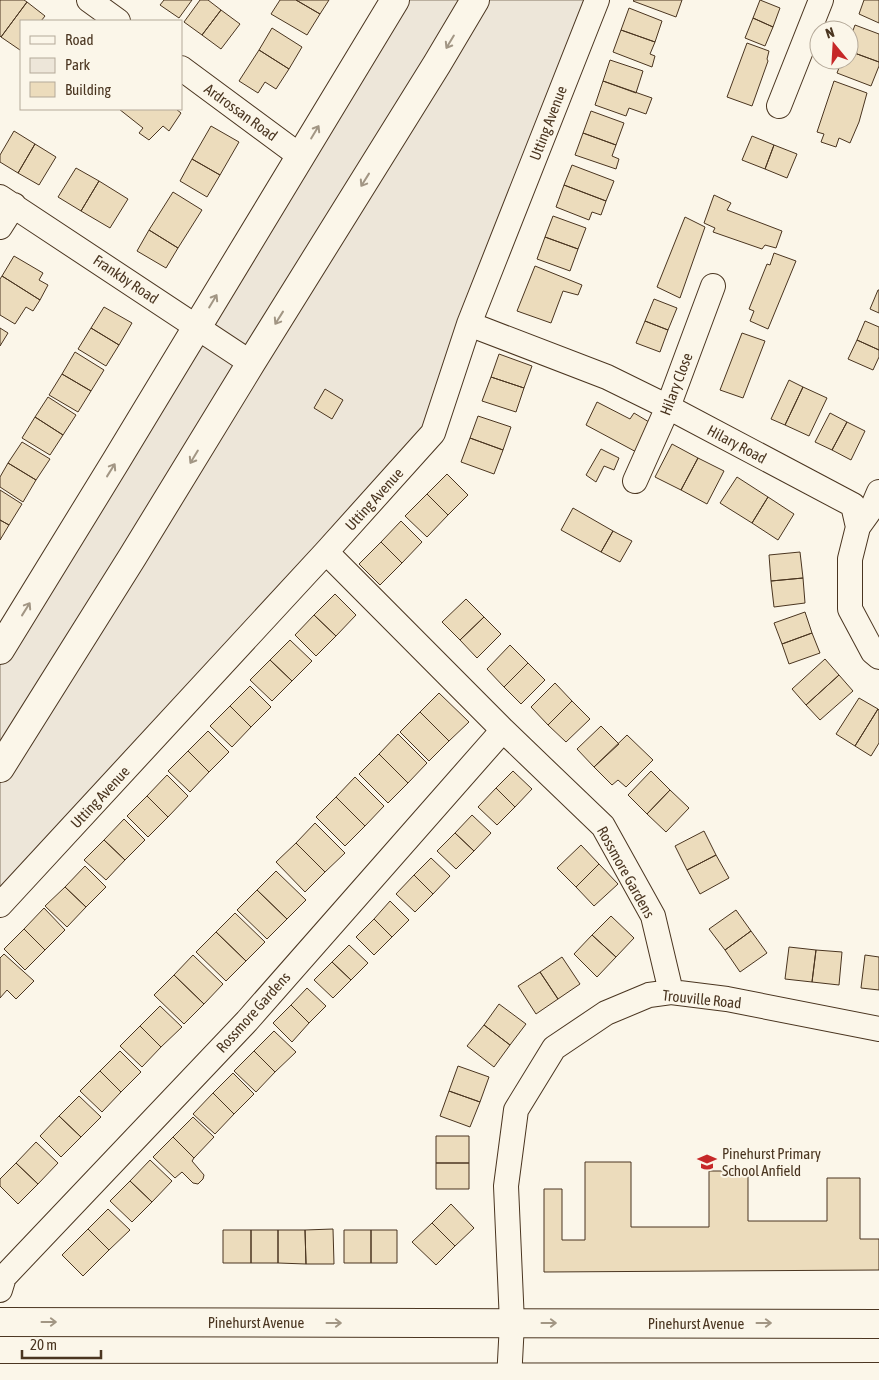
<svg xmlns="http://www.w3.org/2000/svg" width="879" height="1380" viewBox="0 0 879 1380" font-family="'Asap Condensed',sans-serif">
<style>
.green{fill:#ede6d9;stroke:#887966}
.building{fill:#ecdcbc;stroke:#4a3520}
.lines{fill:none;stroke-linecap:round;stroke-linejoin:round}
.minor-casing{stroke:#4a3520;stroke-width:26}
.tertiary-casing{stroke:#4a3520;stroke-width:30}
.minor{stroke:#fbf6e9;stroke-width:24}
.tertiary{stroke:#fbf6e9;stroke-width:28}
.oneway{stroke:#a29684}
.labels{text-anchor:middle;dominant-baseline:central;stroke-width:4;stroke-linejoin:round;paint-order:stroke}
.street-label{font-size:15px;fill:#4a3520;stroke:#fbf6e9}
.poi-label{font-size:15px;fill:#4a3520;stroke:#fbf6e9;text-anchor:start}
</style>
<rect width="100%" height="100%" fill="#fbf6e9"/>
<path class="green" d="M395,0H597L433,433L0,905V650Z"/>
<path class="building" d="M0,0H24L27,2L1,37L0,36Z
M164,0H192L179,18L160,5Z
M200,0H208L221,10L202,35L184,22Z
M280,0H296L320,14L307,35L271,14Z
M296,0H329L320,14Z
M634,0H682L676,17L633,1Z
M760,0L780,8L773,27L753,18Z
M864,0H879V23L859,14Z
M27,2L45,16L41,21H21V48L20,50L1,37Z
M629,8L662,21L655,42L621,30Z
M221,10L240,24L221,49L202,35Z
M753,18L773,27L765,46L745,38Z
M855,25L879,34V62L849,51V41Z
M272,28L302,47L289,69L259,50Z
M621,30L655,42L650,54L655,56L652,67L613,52Z
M747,43L769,51L767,59L768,61L752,106L727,97Z
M259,50L289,69L276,89L265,82L258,93L239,81Z
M849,51L879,62V66L871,86L837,73L842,60H849Z
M610,60L643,71L636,93L603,81Z
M603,81L652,98L646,114L629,108L626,116L595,105Z
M834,81L867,93L859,122L850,143L839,138L836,147L821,142L824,134L817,132Z
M119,109H176L181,113L169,131L163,126L149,140L139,133L143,128Z
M591,111L624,123L616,145L583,133Z
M211,126L239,142L220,175L192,159Z
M14,131L35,144L18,173L0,162V155Z
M583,133L616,145L612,156L619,159L616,169L575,155Z
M752,136L774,145L765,169L742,160Z
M35,144L56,157L39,185L18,173Z
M774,145L797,154L787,178L765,169Z
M192,159L220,175L207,197L180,181Z
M572,165L614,181L606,201L564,185Z
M76,168L99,181L81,211L58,197Z
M99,181L128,199L110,228L81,211Z
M564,185L606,201L601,215L592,212L589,220L556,207Z
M173,192L202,210L178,248L149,230Z
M714,195L731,203L727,210L782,231L776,248L765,245L762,249L713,232L715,228L704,223Z
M553,216L586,228L578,249L545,237Z
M685,217L705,227L680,298L657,287Z
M149,230L178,248L166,268L137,251Z
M545,237L578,249L570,271L537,259Z
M774,253L796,261L768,329L750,321L754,311L749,309L767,264L770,265Z
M14,256L43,273L39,280L48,285L40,300L2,276Z
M535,266L582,285L578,295L563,291L551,323L517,311Z
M2,276L40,300L33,311L26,307L15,324L0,315V279Z
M878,290H879V313L870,309Z
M654,299L677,308L668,330L645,321Z
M104,307L132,323L119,345L91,328Z
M645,321L668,330L660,352L636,343Z
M865,321L879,327V350L857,340Z
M0,328L8,333L0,346Z
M91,328L119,345L106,366L78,349Z
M742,333L765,341L743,398L720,390Z
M857,340L879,350V357L873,370L848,359Z
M75,352L104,370L91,391L62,374Z
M499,354L532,366L524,388L491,377Z
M62,374L91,391L78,412L49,395Z
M491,377L524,388L516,412L482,401Z
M789,380L803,387L785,425L771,419Z
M803,387L827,398L809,436L785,425Z
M325,389L343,400L332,419L314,408Z
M48,397L76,415L63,435L35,417Z
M597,402L630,419L634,413L654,425L640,454L586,425Z
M830,413L847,422L832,450L815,442Z
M478,416L511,427L503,450L470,438Z
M35,417L63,435L50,455L22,438Z
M847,422L865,431L851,460L832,450Z
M470,438L503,450L494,474L461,462Z
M22,442L50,459L36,480L8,463Z
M672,444L698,458L681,490L655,477Z
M601,449L619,458L614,470L604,466L596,482L586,475Z
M698,458L724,471L707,504L681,490Z
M8,463L36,480L23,502L0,487V477Z
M447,474L468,495L448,515L427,494Z
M737,477L768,497L752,523L720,503Z
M0,490L22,504L9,525L0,520Z
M427,494L448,515L427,537L405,516Z
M768,497L794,514L778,540L752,523Z
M573,508L613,531L601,552L561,530Z
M0,520L9,525L0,540Z
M401,521L422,542L402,563L381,542Z
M613,531L632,541L620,562L601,552Z
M381,542L402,563L380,585L359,564Z
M800,552L803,578L771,581L769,555Z
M803,578L805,603L774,607L771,581Z
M335,594L356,615L336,636L314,615Z
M466,599L484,617L460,640L442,622Z
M805,612L812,633L782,644L774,623Z
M314,615L336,636L316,656L295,635Z
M484,617L501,634L477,658L460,640Z
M812,633L820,653L789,664L782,644Z
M290,640L312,661L292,681L270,660Z
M510,645L528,663L504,687L487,669Z
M825,659L839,675L806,705L792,689Z
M270,660L292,681L272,701L250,680Z
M528,663L545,680L521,704L504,687Z
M839,675L853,691L820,720L806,705Z
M555,683L572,701L548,725L531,707Z
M250,686L271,707L251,727L230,706Z
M439,693L469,722L449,741L420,712Z
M859,698L878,709L855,746L836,734Z
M572,701L590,719L566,742L548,725Z
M230,706L251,727L232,747L210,726Z
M878,709L879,710V743L871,756L855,746Z
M420,712L449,741L429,761L400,732Z
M601,726L619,744L594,767L577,749Z
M208,731L229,752L209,772L188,751Z
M398,734L427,763L408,783L379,754Z
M627,735L653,760L626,787L618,780L612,785L594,767Z
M188,751L209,772L190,792L168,771Z
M379,754L408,783L388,803L359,774Z
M513,771L532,789L515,807L496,788Z
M651,771L670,790L647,814L628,795Z
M167,775L188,796L168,817L147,796Z
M355,777L384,806L365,826L336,797Z
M496,788L515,807L497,825L478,807Z
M670,790L689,808L666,832L647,814Z
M147,796L168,817L148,837L127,816Z
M336,797L365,826L345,846L316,817Z
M472,815L491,833L474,851L455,833Z
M124,819L145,840L125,860L104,840Z
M315,823L345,853L325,872L296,843Z
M704,831L716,855L687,870L675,846Z
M455,833L474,851L456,869L437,851Z
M104,840L125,860L106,880L84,860Z
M296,843L325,872L305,892L276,862Z
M581,845L599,864L576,887L557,868Z
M716,855L729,878L700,894L687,870Z
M431,858L450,876L433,894L414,875Z
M599,864L618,884L594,906L576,887Z
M85,866L106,887L86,907L65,887Z
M276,871L306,900L287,919L257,890Z
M414,875L433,894L415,912L396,894Z
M65,887L86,907L67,927L45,906Z
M257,890L287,919L267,939L237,910Z
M390,901L409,920L392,937L374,919Z
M44,908L65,930L45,950L24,929Z
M736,910L751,931L725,950L709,929Z
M235,913L265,942L246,961L216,932Z
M611,916L634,938L616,957L592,935Z
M374,919L392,937L374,955L356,937Z
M24,929L45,950L25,970L4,949Z
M751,931L767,953L740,972L725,950Z
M216,932L246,961L226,981L196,952Z
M592,935L616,957L597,977L574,954Z
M349,945L368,963L351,980L332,962Z
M789,947L816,950L812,982L785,979Z
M816,950L842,952L839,985L812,982Z
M4,954L34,981L16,999L7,990L0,998V958Z
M193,955L223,984L204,1004L174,975Z
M865,955L879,957V990L861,988Z
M562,957L580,984L558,999L540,972Z
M332,962L351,980L333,998L314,980Z
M540,972L558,999L536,1014L518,986Z
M174,975L204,1004L184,1024L154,995Z
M307,988L326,1006L309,1023L291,1005Z
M499,1004L526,1024L510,1045L484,1025Z
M291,1005L309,1023L292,1042L273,1023Z
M160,1006L182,1027L161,1047L140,1026Z
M484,1025L510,1045L494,1067L467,1046Z
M140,1026L161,1047L142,1067L120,1046Z
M274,1031L296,1052L275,1072L254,1051Z
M120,1051L141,1072L121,1092L100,1071Z
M254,1051L275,1072L256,1092L234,1071Z
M458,1066L489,1077L480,1102L449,1091Z
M100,1071L121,1092L102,1112L80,1091Z
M233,1073L254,1094L234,1114L213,1093Z
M449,1091L480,1102L470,1127L440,1116Z
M213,1093L234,1114L215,1134L193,1114Z
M79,1096L101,1117L81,1137L59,1116Z
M59,1116L81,1137L61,1157L40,1136Z
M193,1117L214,1137L194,1158L173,1137Z
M436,1136H469V1163H436Z
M173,1137L194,1158L192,1161L204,1175L203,1179L198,1184L193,1183L182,1172L175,1178L153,1157Z
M36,1142L58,1163L38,1184L16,1163Z
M150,1160L172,1181L152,1202L130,1181Z
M585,1162H631V1227H709V1171H748V1221H827V1178H860V1239H879V1270L544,1272V1189H562V1240H585Z
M16,1163L38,1184L18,1204L0,1186V1179Z
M436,1163H469V1189H436Z
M130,1181L152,1202L132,1222L110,1201Z
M451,1204L474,1228L455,1246L432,1223Z
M108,1209L130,1230L109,1250L88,1229Z
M432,1223L455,1246L436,1265L412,1242Z
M88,1229L109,1250L83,1276L62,1255Z
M333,1229L334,1264H306L305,1230Z
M223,1230H251V1263H223Z
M251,1230H278V1263H251Z
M278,1230H305L306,1264L278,1263Z
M344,1230H371V1263H344Z
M371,1230H397V1263H371Z"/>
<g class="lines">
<g class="minor-casing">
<path id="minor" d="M89,0L118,21
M181,68L300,156
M779,106L821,0
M0,197L251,363
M0,227L14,205
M469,324L607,377L668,407L853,505L858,527L850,559V609L873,652L879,657
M635,481L668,407L713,286
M858,527L873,506L879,492
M326,552L503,730
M0,905L326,552L433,433L469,324L597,0
M0,1290L4,1277L247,1021L503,730L603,826L653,916L671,992
M509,1380L512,1323L506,1186L516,1110L554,1048L606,1013L649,995L671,992L727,999L879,1029"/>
</g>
<g class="tertiary-casing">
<path id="tertiary" d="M0,650L116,461L395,0
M0,768L133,556L251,363L437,64L475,0
M0,1322L879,1324
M0,1378L879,1377"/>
</g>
<use href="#minor" class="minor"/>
<use href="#tertiary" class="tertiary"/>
</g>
<defs><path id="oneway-shaft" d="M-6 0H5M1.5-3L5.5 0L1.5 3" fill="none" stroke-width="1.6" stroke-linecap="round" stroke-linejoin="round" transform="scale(1.25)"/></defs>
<g class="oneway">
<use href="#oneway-shaft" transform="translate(450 42) rotate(121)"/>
<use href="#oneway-shaft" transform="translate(315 132) rotate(-59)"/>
<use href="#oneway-shaft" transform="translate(365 180) rotate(122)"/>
<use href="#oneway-shaft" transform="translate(213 301) rotate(-59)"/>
<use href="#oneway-shaft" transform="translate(279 318) rotate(122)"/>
<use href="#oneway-shaft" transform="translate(194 457) rotate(121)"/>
<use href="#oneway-shaft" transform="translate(111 470) rotate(-58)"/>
<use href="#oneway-shaft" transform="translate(26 609) rotate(-58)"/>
<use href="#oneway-shaft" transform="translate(49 1322)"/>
<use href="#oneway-shaft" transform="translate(334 1323)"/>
<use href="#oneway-shaft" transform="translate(549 1323)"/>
<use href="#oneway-shaft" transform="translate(764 1323)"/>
</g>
<defs>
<g id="school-bare" transform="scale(1.5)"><path d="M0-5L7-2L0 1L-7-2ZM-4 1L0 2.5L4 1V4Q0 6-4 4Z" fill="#c62828" stroke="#fbf6e9" stroke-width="2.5" paint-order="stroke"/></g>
</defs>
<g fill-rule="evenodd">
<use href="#school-bare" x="707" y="1162"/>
</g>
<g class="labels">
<g class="street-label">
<text transform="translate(241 112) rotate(36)">Ardrossan Road</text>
<text transform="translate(548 123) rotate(-69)">Utting Avenue</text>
<text transform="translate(126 279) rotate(34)">Frankby Road</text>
<text transform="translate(676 384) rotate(-69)">Hilary Close</text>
<text transform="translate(737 444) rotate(28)">Hilary Road</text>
<text transform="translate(374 499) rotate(-48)">Utting Avenue</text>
<text transform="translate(100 797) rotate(-47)">Utting Avenue</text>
<text transform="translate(626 872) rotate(61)">Rossmore Gardens</text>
<text transform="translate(702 999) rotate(6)">Trouville Road</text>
<text transform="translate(253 1012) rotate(-48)">Rossmore Gardens</text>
<text x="256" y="1322">Pinehurst Avenue</text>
<text x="696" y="1323">Pinehurst Avenue</text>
</g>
<g class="poi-label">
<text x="722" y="1153">Pinehurst Primary<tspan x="722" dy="17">School Anfield</tspan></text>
</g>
</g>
<rect x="20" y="20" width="162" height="90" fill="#fbf6e9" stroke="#b4a999"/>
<rect x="30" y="36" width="25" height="8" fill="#fbf6e9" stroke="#b4a999"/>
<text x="65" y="45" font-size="15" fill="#4a3520">Road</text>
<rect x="30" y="58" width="25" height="15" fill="#ede6d9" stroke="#b4a999"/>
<text x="65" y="70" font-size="15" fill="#4a3520">Park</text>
<rect x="30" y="82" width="25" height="15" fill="#ecdcbc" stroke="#b4a999"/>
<text x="65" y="95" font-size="15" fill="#4a3520">Building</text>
<g transform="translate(834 45) rotate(342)"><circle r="24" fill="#fbf6e9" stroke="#b4a999"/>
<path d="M0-4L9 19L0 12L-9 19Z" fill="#c62828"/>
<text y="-8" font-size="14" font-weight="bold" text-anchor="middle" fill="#4a3520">N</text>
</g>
<path d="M22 1350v8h79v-8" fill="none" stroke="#4a3520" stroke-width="2.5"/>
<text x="30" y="1350" font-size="15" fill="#4a3520" stroke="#fbf6e9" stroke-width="4" paint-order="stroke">20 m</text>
</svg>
